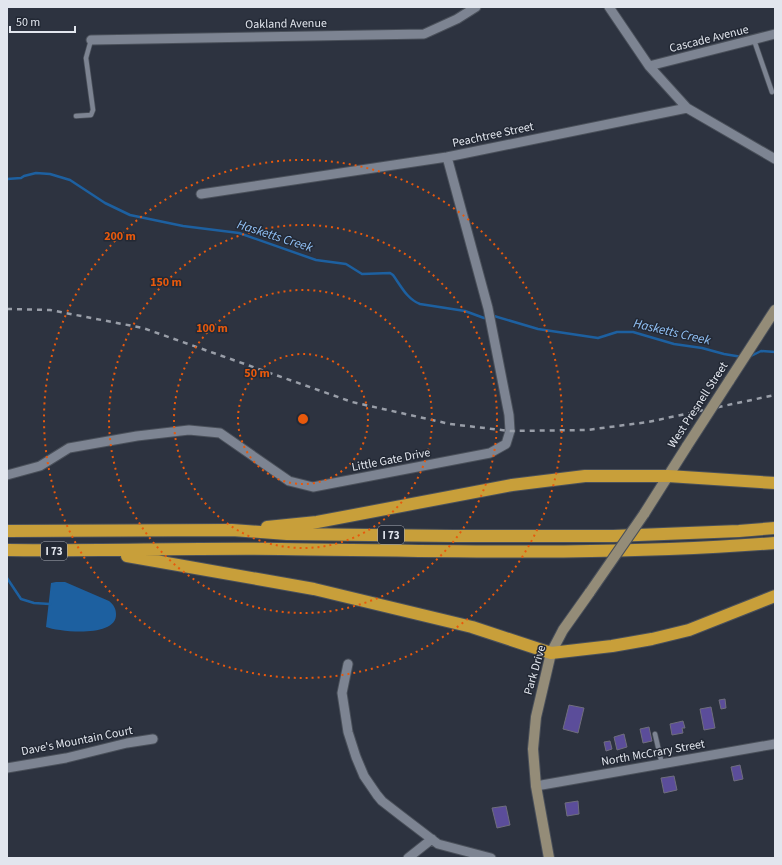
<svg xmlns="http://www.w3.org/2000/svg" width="782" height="865" viewBox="0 0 782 865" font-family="'Source Sans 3',sans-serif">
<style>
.water{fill:#1d60a0}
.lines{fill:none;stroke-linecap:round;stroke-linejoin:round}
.stream{stroke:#1d60a0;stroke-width:2.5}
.building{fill:#5b4d9a;stroke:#6f6e7d}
.lane-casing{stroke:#4a505a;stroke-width:6}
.street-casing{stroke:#4a505a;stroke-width:11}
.secondary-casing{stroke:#4a505a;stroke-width:12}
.highway-casing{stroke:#4a505a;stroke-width:14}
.lane{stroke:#7d8492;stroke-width:4.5}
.street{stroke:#7d8492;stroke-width:9}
.secondary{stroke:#948c78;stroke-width:10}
.highway{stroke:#c89f3a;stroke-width:12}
.rail{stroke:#999ea8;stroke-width:2.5;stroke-dasharray:5 5;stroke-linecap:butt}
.secondary-bridge-casing{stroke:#4a505a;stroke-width:12;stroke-linecap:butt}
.secondary-bridge{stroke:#948c78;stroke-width:10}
.ring{fill:none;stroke:#e8590c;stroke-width:2;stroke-dasharray:2 4}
.labels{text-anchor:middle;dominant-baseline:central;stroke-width:3;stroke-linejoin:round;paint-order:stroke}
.shield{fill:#232935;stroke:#a9adb6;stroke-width:1}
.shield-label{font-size:11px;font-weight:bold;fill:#e2e6ee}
.street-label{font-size:12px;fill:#e2e6ee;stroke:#232935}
.water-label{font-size:13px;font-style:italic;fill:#93c3f8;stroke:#232935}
.centre{fill:#e8590c;stroke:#232935;stroke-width:2}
.ring-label{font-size:12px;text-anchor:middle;font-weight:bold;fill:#e8590c;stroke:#232935;stroke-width:3;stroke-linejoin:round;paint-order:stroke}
</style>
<rect width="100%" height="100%" fill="#2d3340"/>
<path class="water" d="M56,582H65L109,601C114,605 116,609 116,614C117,638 60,632 46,627L51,583Z"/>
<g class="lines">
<path class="stream" d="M7,179L21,178L24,176L36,173L50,174L70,180L105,203L130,215L183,226L239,233L316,260L346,264L362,274L390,273L393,275C401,286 407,299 420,304L465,311L484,318
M494,316L538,329L598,338L617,332H633L674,344L702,348L724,354L742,357
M749,357L761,351L775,352
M7,578L21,599L34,603L50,604"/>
</g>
<path class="building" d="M725,699L726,708L721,709L719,700Z
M569,705L584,708L578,733L563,729Z
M711,707L715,728L704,730L700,709Z
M683,721L685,728H682L683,733L672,735L670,724Z
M649,727L652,741L643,743L640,729Z
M624,734L627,747L617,750L614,737Z
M610,741L612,749L606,751L604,742Z
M740,765L743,779L734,781L731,767Z
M674,776L677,790L664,793L661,778Z
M578,801L579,814L567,816L565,803Z
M506,806L510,825L497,828L492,808Z"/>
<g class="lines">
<g class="lane-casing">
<path id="lane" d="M754,40L772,92
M76,116L91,115L93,110L86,58L91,40
M655,734L662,764"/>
</g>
<g class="street-casing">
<path id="street" d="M609,7L649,66L687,108L775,159
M91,40L424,34L457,19L476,7
M649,66L775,34
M201,194L447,157L687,108
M7,475L40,466L69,448L137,436L189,430L220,433L289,481L313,487L490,453L506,444L510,431L509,415L488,308L447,157
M348,664L342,693L348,732L356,757L364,776L377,795L382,801L400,815L438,844L491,858
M7,768L66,758L127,743L153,739
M536,786L775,744
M408,858L432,839"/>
</g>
<g class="secondary-casing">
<path id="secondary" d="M729,381L775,310
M644,514L687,446
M549,858L536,786L533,749L536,717L551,653L563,630L590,592"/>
</g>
<g class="highway-casing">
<path id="highway" d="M267,527L317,522L512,485L585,476H668L775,483
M7,531L232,530L287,534L453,536H613L739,531L775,528
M7,550C98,551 190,548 281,549C446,551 611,556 775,543
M127,556L314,589L472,627L551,653L612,646L652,639L689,630L775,596"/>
</g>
<use href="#lane" class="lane"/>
<use href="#street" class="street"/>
<use href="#secondary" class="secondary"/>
<use href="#highway" class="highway"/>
<path class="rail" d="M7,309L50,310L143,328L352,402L450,424L510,431L587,430L648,422L775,395"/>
<g class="secondary-bridge-casing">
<path id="secondary-bridge" d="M687,446L729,381
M590,592L644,514"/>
</g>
<use href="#secondary-bridge" class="secondary-bridge"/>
</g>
<g class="ring">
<circle cx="303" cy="419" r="65"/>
<circle cx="303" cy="419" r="129"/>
<circle cx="303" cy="419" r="194"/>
<circle cx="303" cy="419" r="259"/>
</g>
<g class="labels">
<g class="shield">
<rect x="378" y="526" width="26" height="18" rx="3"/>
<rect x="41" y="542" width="26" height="18" rx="3"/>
</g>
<g class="shield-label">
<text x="391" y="535">I 73</text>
<text x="54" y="551">I 73</text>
</g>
<g class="street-label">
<text transform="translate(286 24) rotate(-1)">Oakland Avenue</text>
<text transform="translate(709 39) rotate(-14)">Cascade Avenue</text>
<text transform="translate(493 135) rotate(-12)">Peachtree Street</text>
<text transform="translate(698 405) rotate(-57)">West Presnell Street</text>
<text transform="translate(391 460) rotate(-11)">Little Gate Drive</text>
<text transform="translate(535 670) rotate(-74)">Park Drive</text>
<text transform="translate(77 741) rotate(-11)">Dave's Mountain Court</text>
<text transform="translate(653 753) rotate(-10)">North McCrary Street</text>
</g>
<g class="water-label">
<text transform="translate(275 236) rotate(18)">Hasketts Creek</text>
<text transform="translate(672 332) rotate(13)">Hasketts Creek</text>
</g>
</g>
<circle cx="303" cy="419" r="6" class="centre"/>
<g class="ring-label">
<text x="120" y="240">200 m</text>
<text x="166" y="286">150 m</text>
<text x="212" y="332">100 m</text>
<text x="257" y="377">50 m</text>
</g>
<rect width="782" height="865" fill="none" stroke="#e2e6ee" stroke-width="16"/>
<path d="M10 26v6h65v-6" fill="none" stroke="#e2e6ee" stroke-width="2"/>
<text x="16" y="26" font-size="12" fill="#e2e6ee" stroke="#232935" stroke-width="3" paint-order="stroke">50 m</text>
</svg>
